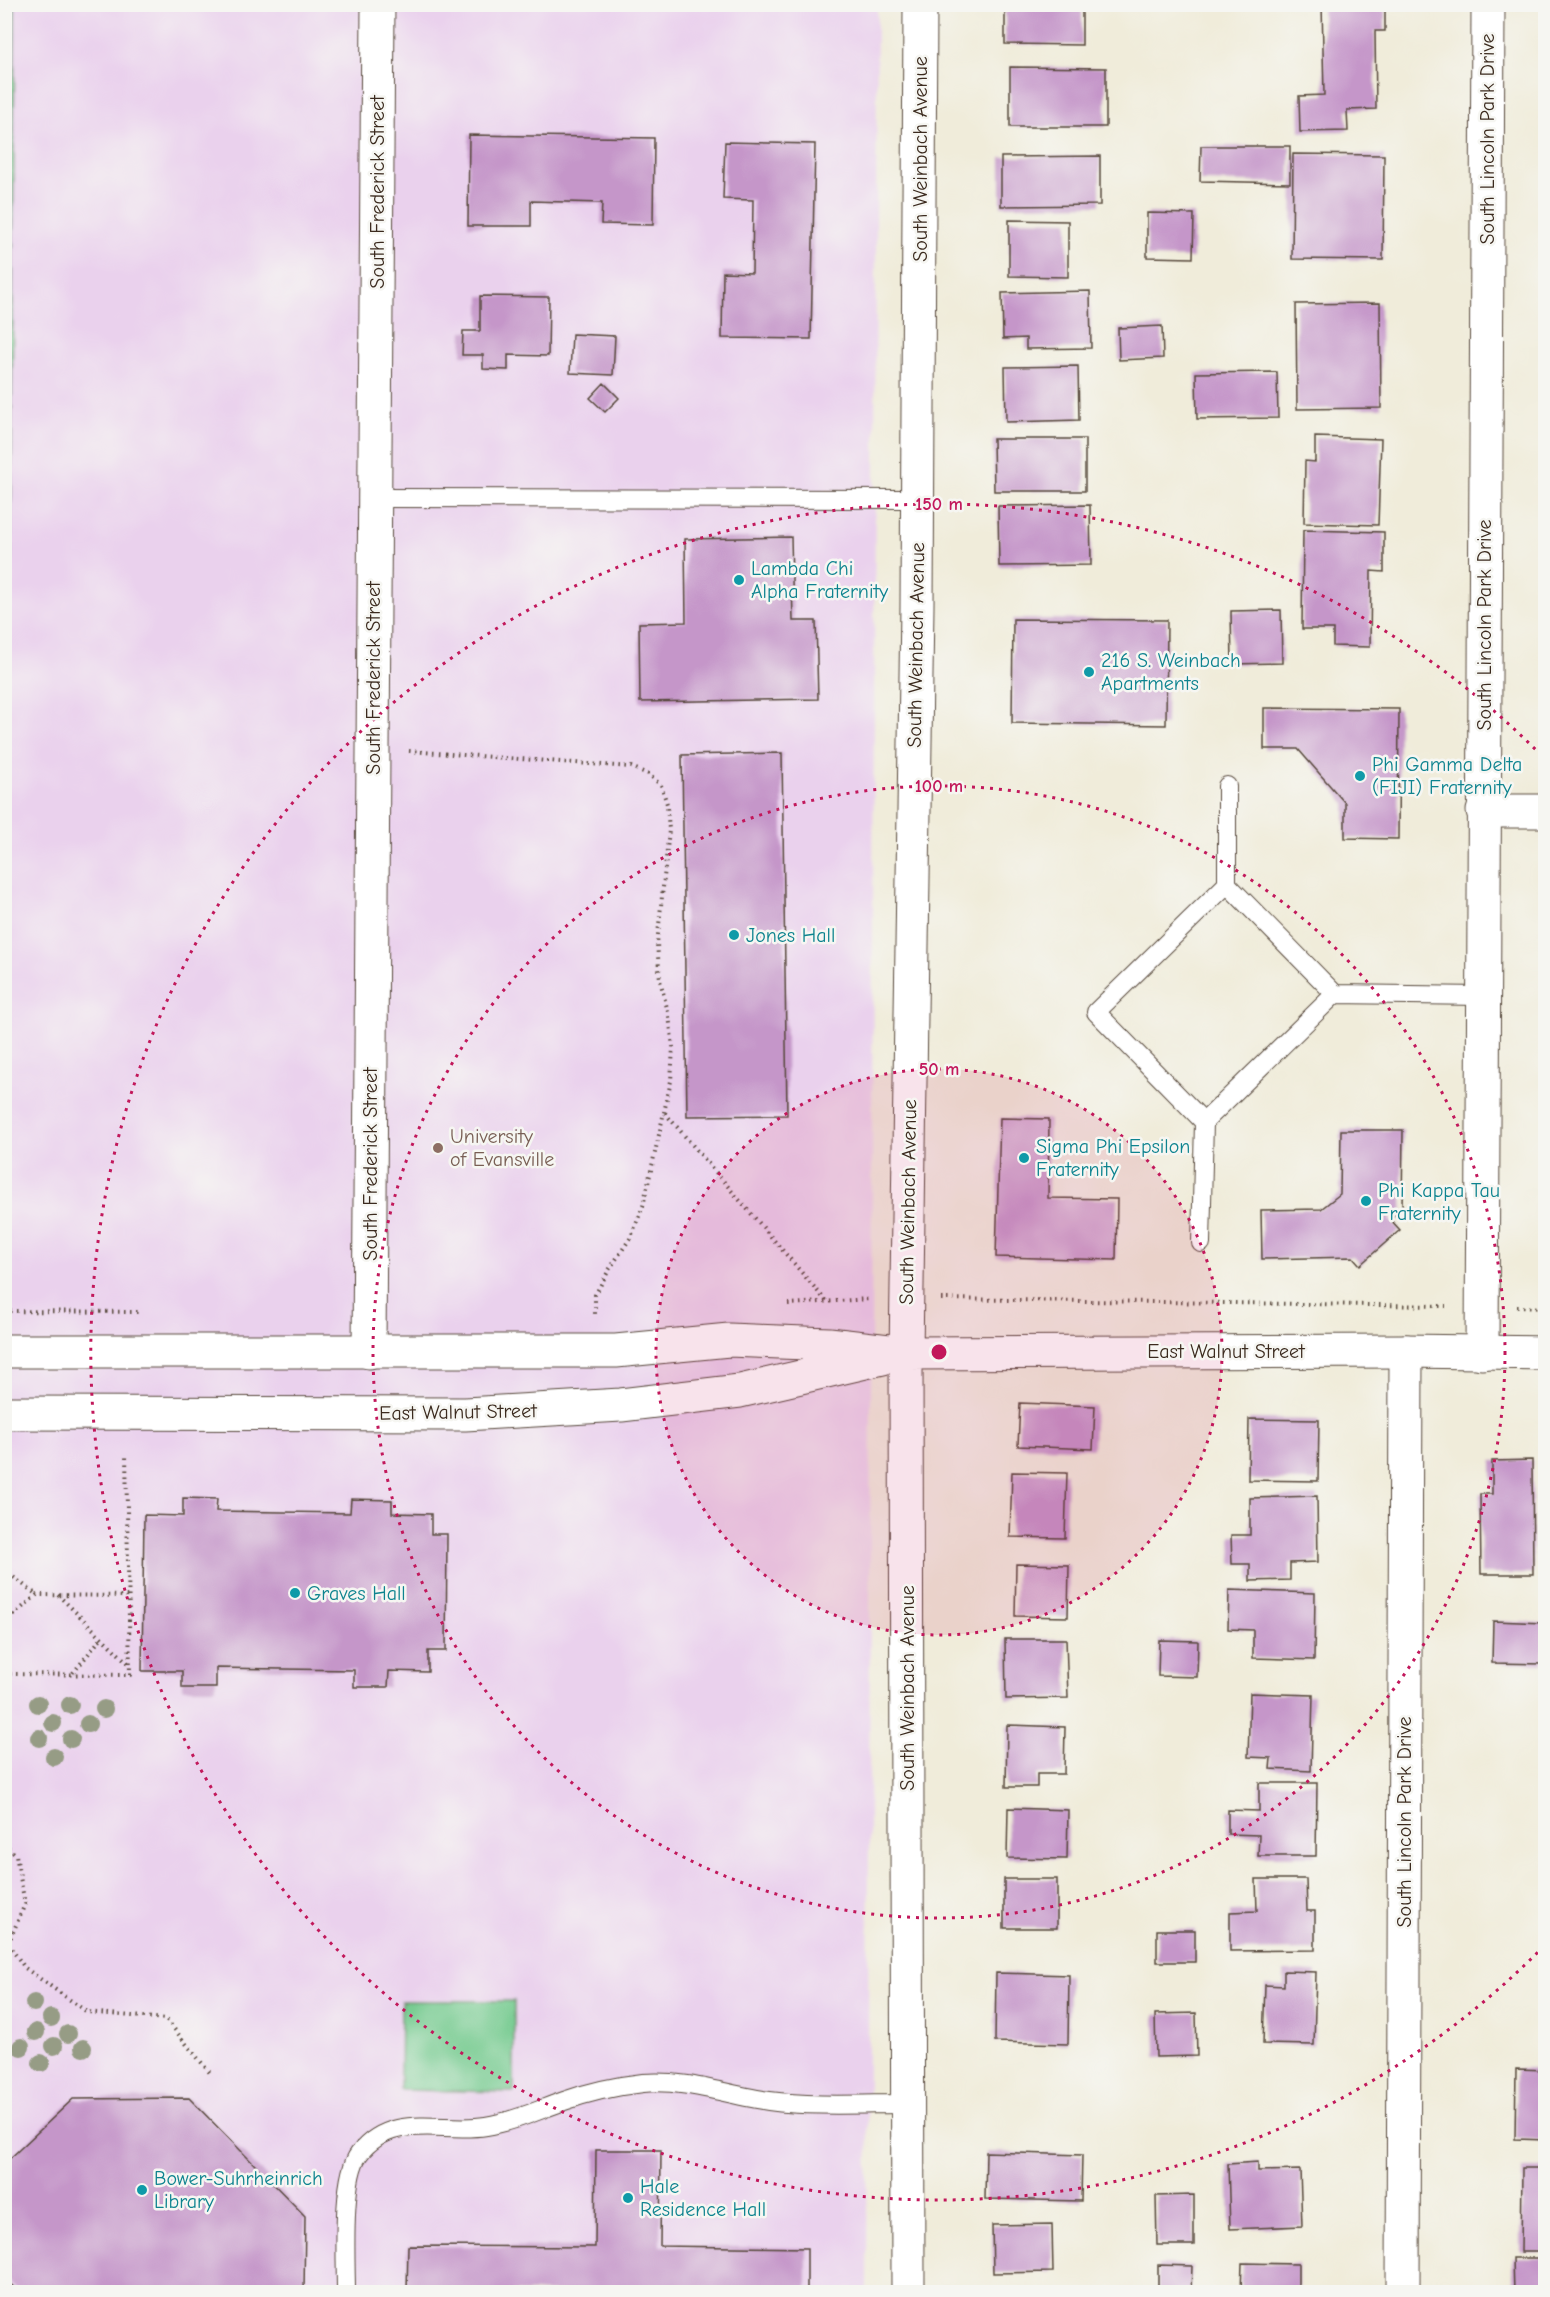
<svg xmlns="http://www.w3.org/2000/svg" width="1550" height="2297" viewBox="0 0 1550 2297" font-family="'Comic Neue',sans-serif">
<style>
.built{fill:#ead1ed}
.green{fill:#74ca8f;stroke:#587a56;stroke-width:1.5}
.building{fill:#c596c9}
.lines{fill:none;stroke-linecap:round;stroke-linejoin:round}
.lane-casing{stroke:#56473a;stroke-width:20}
.street-casing{stroke:#56473a;stroke-width:35}
.secondary-casing{stroke:#56473a;stroke-width:35}
.path{stroke:#56473a;stroke-width:4;stroke-dasharray:1.5 4.5;stroke-linecap:butt}
.lane{stroke:#fff;stroke-width:18}
.street{stroke:#fff;stroke-width:33}
.secondary{stroke:#fff;stroke-width:33}
.tree{fill:#969c85}
.ring{fill:none;stroke:#c2185b;stroke-width:3;stroke-dasharray:3 6}
.culture-dot{fill:#0f9aa8;stroke:#f6f6f2;stroke-width:2}
.education-dot{fill:#8d6e63;stroke:#f6f6f2;stroke-width:2}
.labels{text-anchor:middle;dominant-baseline:central;stroke-width:5;stroke-linejoin:round;paint-order:stroke}
.street-label{font-size:20px;fill:#3b2a1e;stroke:#f6f6f2}
.culture-label{font-size:20px;fill:#0d838f;stroke:#f6f6f2;text-anchor:start}
.education-label{font-size:20px;fill:#785e54;stroke:#f6f6f2;text-anchor:start}
.centre{fill:#c2185b;stroke:#f6f6f2;stroke-width:3}
.ring-label{font-size:18px;text-anchor:middle;font-weight:bold;fill:#c2185b;stroke:#f6f6f2;stroke-width:5;stroke-linejoin:round;paint-order:stroke}
</style>
<rect width="100%" height="100%" fill="#f6f6f2"/>
<filter id="ink" filterUnits="userSpaceOnUse"><feTurbulence type="fractalNoise" baseFrequency=".0167" numOctaves="2"/><feDisplacementMap in="SourceGraphic" scale="12" xChannelSelector="R" yChannelSelector="G"/><feConvolveMatrix kernelMatrix="1 2 1 2 8 2 1 2 1" color-interpolation-filters="sRGB"/></filter>
<filter id="wash" filterUnits="userSpaceOnUse"><feTurbulence type="fractalNoise" baseFrequency=".008" numOctaves="4" result="noise"/><feDisplacementMap in="SourceGraphic" scale="24" xChannelSelector="R" yChannelSelector="G"/><feGaussianBlur stdDeviation="1.35" result="paint"/><feColorMatrix in="noise" values="0 0 0 0 0 0 0 0 0 0 0 0 0 0 0 0 0 1.4 0 .05"/><feComposite in="paint" operator="in"/></filter>
<g filter="url(#wash)">
<rect width="100%" height="100%" fill="#f0ecda"/>
<path class="built" d="M5,5H877L867,2292H5Z"/>
<path class="green" d="M15,5L11,560H5L4,5Z
M401,2001H514V2092L400,2090Z"/>
<g id="blocks">
<path class="building" d="M1005,4H1082V45L1005,44Z
M1322,4H1385V31H1375L1376,109L1347,110L1348,131L1300,132L1299,96L1324,95Z
M1010,67L1106,68V127H1010Z
M469,135L654,138L653,225L601,224L602,203L531,201V226H468Z
M725,142L815,144L811,339L722,338L723,272L752,273L753,200L723,199Z
M1201,146H1290V183L1200,181Z
M1293,154L1384,155L1383,260L1292,259Z
M1100,156V205L1001,206V157Z
M1147,213L1194,214L1193,258L1147,257Z
M1009,220L1068,221V277L1009,276Z
M1090,291L1091,348L1026,349V338L1003,339L1002,293Z
M480,296L549,297L548,356L508,355V370L483,369V355H462L463,331H480Z
M1380,303L1381,408L1297,409L1296,304Z
M1162,326L1163,358L1119,360L1118,328Z
M572,334L615,336L613,375L570,373Z
M1078,366L1079,420L1006,422L1005,367Z
M1277,372L1278,418L1197,419L1196,373Z
M604,383L619,398L605,412L590,398Z
M1315,437L1381,439L1378,525L1304,523L1305,461L1315,462Z
M993,439H1085V491H994Z
M1090,505L1091,565L999,566L998,506Z
M1303,530L1384,532V572L1371,571L1370,647L1333,646V629H1302Z
M791,537L793,621H816L818,699L640,702L639,623L686,622L685,539Z
M1281,610L1282,663L1232,664L1231,611Z
M1013,619L1167,620L1166,725L1012,723Z
M1264,708L1399,709L1398,839L1345,838V803L1298,749H1264Z
M782,753L787,1115L687,1116L682,755Z
M1000,1118L1049,1119L1048,1198L1117,1199L1116,1260L996,1257Z
M1341,1130H1403L1402,1209L1390,1219L1400,1230L1360,1265L1353,1257L1262,1259L1261,1210L1321,1209L1340,1194Z
M1020,1403L1095,1406L1093,1449L1018,1446Z
M1249,1419L1319,1420L1318,1481L1248,1480Z
M1532,1460L1533,1574H1481L1480,1494H1492V1461Z
M1012,1472L1067,1473L1065,1538L1010,1537Z
M1317,1496L1318,1562L1290,1563V1580L1250,1581V1564H1232L1231,1535H1250V1498Z
M183,1498L217,1499L216,1511L350,1513L351,1499L392,1500V1513L431,1514V1534H447L446,1651H428V1672L389,1671L388,1687H354V1670L216,1668V1688H182V1671H142L144,1515L183,1516Z
M1016,1564L1069,1565L1068,1617L1015,1616Z
M1229,1590L1315,1593L1314,1660L1253,1658V1630L1228,1629Z
M1493,1621L1544,1623L1543,1664L1492,1663Z
M1005,1639H1066L1068,1698L1006,1699Z
M1159,1640L1198,1641L1197,1677L1158,1676Z
M1250,1693L1313,1695L1311,1771L1270,1769L1271,1758L1248,1757Z
M1007,1725L1065,1727L1064,1774H1037V1787H1006Z
M1259,1783H1317L1316,1856H1258L1259,1835L1228,1834V1810L1259,1811Z
M1008,1808L1068,1810L1067,1859L1007,1858Z
M1004,1879H1057V1928H1004Z
M1256,1879H1306L1307,1911H1315V1950L1230,1951V1912L1257,1911Z
M1157,1930H1195V1962H1157Z
M1284,1971L1316,1972L1314,2045L1263,2044L1265,1985L1284,1986Z
M996,1973L1069,1975L1068,2044L995,2042Z
M1196,2013L1197,2056L1156,2057L1155,2014Z
M1516,2069L1546,2070V2140L1515,2139Z
M189,2098L305,2216L304,2292H19L4,2278V2164L73,2099Z
M596,2150H661L660,2246L807,2248V2292H407L408,2246L595,2247Z
M986,2152L1082,2155L1081,2201L985,2199Z
M1258,2162V2171L1300,2170L1302,2226L1230,2229L1228,2164Z
M1522,2168H1546V2252H1521Z
M1194,2195V2245H1157L1156,2196Z
M1052,2224L1053,2272L993,2273L992,2225Z
M1513,2258H1546V2292H1514Z
M1242,2263L1298,2264V2292H1241Z
M1158,2265L1192,2266L1191,2292H1158Z
M994,2290L1023,2291V2292H994Z"/>
</g>
</g>
<g filter="url(#ink)">
<use href="#blocks" fill-opacity="0" stroke="#56473a" stroke-width="1.5"/>
<g class="lines">
<g class="lane-casing">
<path id="lane" d="M374,498L918,499
M1227,786V884
M1335,994L1227,884L1096,1012L1204,1122L1335,994L1483,996
M1201,1243L1204,1122
M346,2292C346,2261 341,2177 359,2154C392,2111 442,2133 486,2126C513,2122 538,2110 564,2101C589,2092 616,2086 643,2083C686,2079 727,2095 769,2101C814,2107 863,2104 909,2104"/>
</g>
<g class="street-casing">
<path id="street" d="M1483,811H1546
M369,1352L378,4
M1482,1353L1488,4
M1403,2292L1406,1351"/>
</g>
<g class="secondary-casing">
<path id="secondary" d="M4,1351H616L729,1340L829,1344L906,1353L1406,1351L1546,1353
M4,1413L465,1414L621,1405L740,1391L883,1358
M908,2292L906,1353L917,607L920,4"/>
</g>
<path class="path" d="M409,751L631,767L648,774L661,785L667,804L669,830L657,944L660,980L669,1016L673,1047L671,1081L643,1206L631,1237L609,1270L595,1295V1315
M665,1113L826,1301
M941,1299L1446,1306
M788,1304L870,1299
M1517,1307L1546,1308
M4,1311L139,1312
M4,1570L37,1595
M58,1595L128,1663
M4,1623L37,1595L128,1596
M73,1673L102,1637
M4,1674L130,1675L126,1454
M4,1843L16,1855L25,1904L8,1944L4,1946
M8,1944L25,1968L87,2012L166,2019L210,2073"/>
<use href="#lane" class="lane"/>
<use href="#street" class="street"/>
<use href="#secondary" class="secondary"/>
</g>
<g class="tree">
<circle cx="38" cy="1704" r="9"/>
<circle cx="70" cy="1705" r="9"/>
<circle cx="104" cy="1709" r="9"/>
<circle cx="53" cy="1723" r="9"/>
<circle cx="88" cy="1724" r="9"/>
<circle cx="39" cy="1738" r="9"/>
<circle cx="71" cy="1739" r="9"/>
<circle cx="54" cy="1757" r="9"/>
<circle cx="34" cy="2003" r="9"/>
<circle cx="51" cy="2018" r="9"/>
<circle cx="36" cy="2032" r="9"/>
<circle cx="68" cy="2034" r="9"/>
<circle cx="54" cy="2046" r="9"/>
<circle cx="21" cy="2047" r="9"/>
<circle cx="83" cy="2048" r="9"/>
<circle cx="41" cy="2063" r="9"/>
</g>
</g>
<circle cx="939" cy="1352" r="283" fill="#c2185b" fill-opacity=".12"/>
<g class="ring">
<circle cx="939" cy="1352" r="283"/>
<circle cx="939" cy="1352" r="566"/>
<path d="M1544 1946A848 848 0 1 1 1544 758"/>
</g>
<g class="culture-dot">
<circle cx="739" cy="580" r="6"/>
<circle cx="1089" cy="672" r="6"/>
<circle cx="1360" cy="776" r="6"/>
<circle cx="734" cy="935" r="6"/>
<circle cx="1024" cy="1158" r="6"/>
<circle cx="1366" cy="1201" r="6"/>
<circle cx="295" cy="1593" r="6"/>
<circle cx="142" cy="2190" r="6"/>
<circle cx="628" cy="2198" r="6"/>
</g>
<circle class="education-dot" cx="438" cy="1148" r="6"/>
<g class="labels">
<g class="street-label">
<text transform="translate(1487 139) rotate(-90)">South Lincoln Park Drive</text>
<text transform="translate(920 159) rotate(-90)">South Weinbach Avenue</text>
<text transform="translate(377 192) rotate(-90)">South Frederick Street</text>
<text transform="translate(1484 625) rotate(-90)">South Lincoln Park Drive</text>
<text transform="translate(916 645) rotate(-89)">South Weinbach Avenue</text>
<text transform="translate(373 678) rotate(-90)">South Frederick Street</text>
<text transform="translate(370 1164) rotate(-90)">South Frederick Street</text>
<text transform="translate(908 1202) rotate(-89)">South Weinbach Avenue</text>
<text x="1226" y="1351">East Walnut Street</text>
<text transform="translate(458 1412) rotate(-1)">East Walnut Street</text>
<text transform="translate(907 1688) rotate(-90)">South Weinbach Avenue</text>
<text transform="translate(1404 1822) rotate(-90)">South Lincoln Park Drive</text>
</g>
<g class="culture-label">
<text x="751" y="568">Lambda Chi<tspan x="751" dy="23">Alpha Fraternity</tspan></text>
<text x="1101" y="660">216 S. Weinbach<tspan x="1101" dy="23">Apartments</tspan></text>
<text x="1372" y="764">Phi Gamma Delta<tspan x="1372" dy="23">(FIJI) Fraternity</tspan></text>
<text x="746" y="935">Jones Hall</text>
<text x="1036" y="1146">Sigma Phi Epsilon<tspan x="1036" dy="23">Fraternity</tspan></text>
<text x="1378" y="1190">Phi Kappa Tau<tspan x="1378" dy="23">Fraternity</tspan></text>
<text x="307" y="1593">Graves Hall</text>
<text x="154" y="2178">Bower-Suhrheinrich<tspan x="154" dy="23">Library</tspan></text>
<text x="640" y="2186">Hale<tspan x="640" dy="23">Residence Hall</tspan></text>
</g>
<g class="education-label">
<text x="450" y="1136">University<tspan x="450" dy="23">of Evansville</tspan></text>
</g>
</g>
<circle cx="939" cy="1352" r="9" class="centre"/>
<g class="ring-label">
<text x="939" y="510">150 m</text>
<text x="939" y="792">100 m</text>
<text x="939" y="1075">50 m</text>
</g>
<rect width="1550" height="2297" fill="none" stroke="#f6f6f2" stroke-width="24"/>
</svg>
